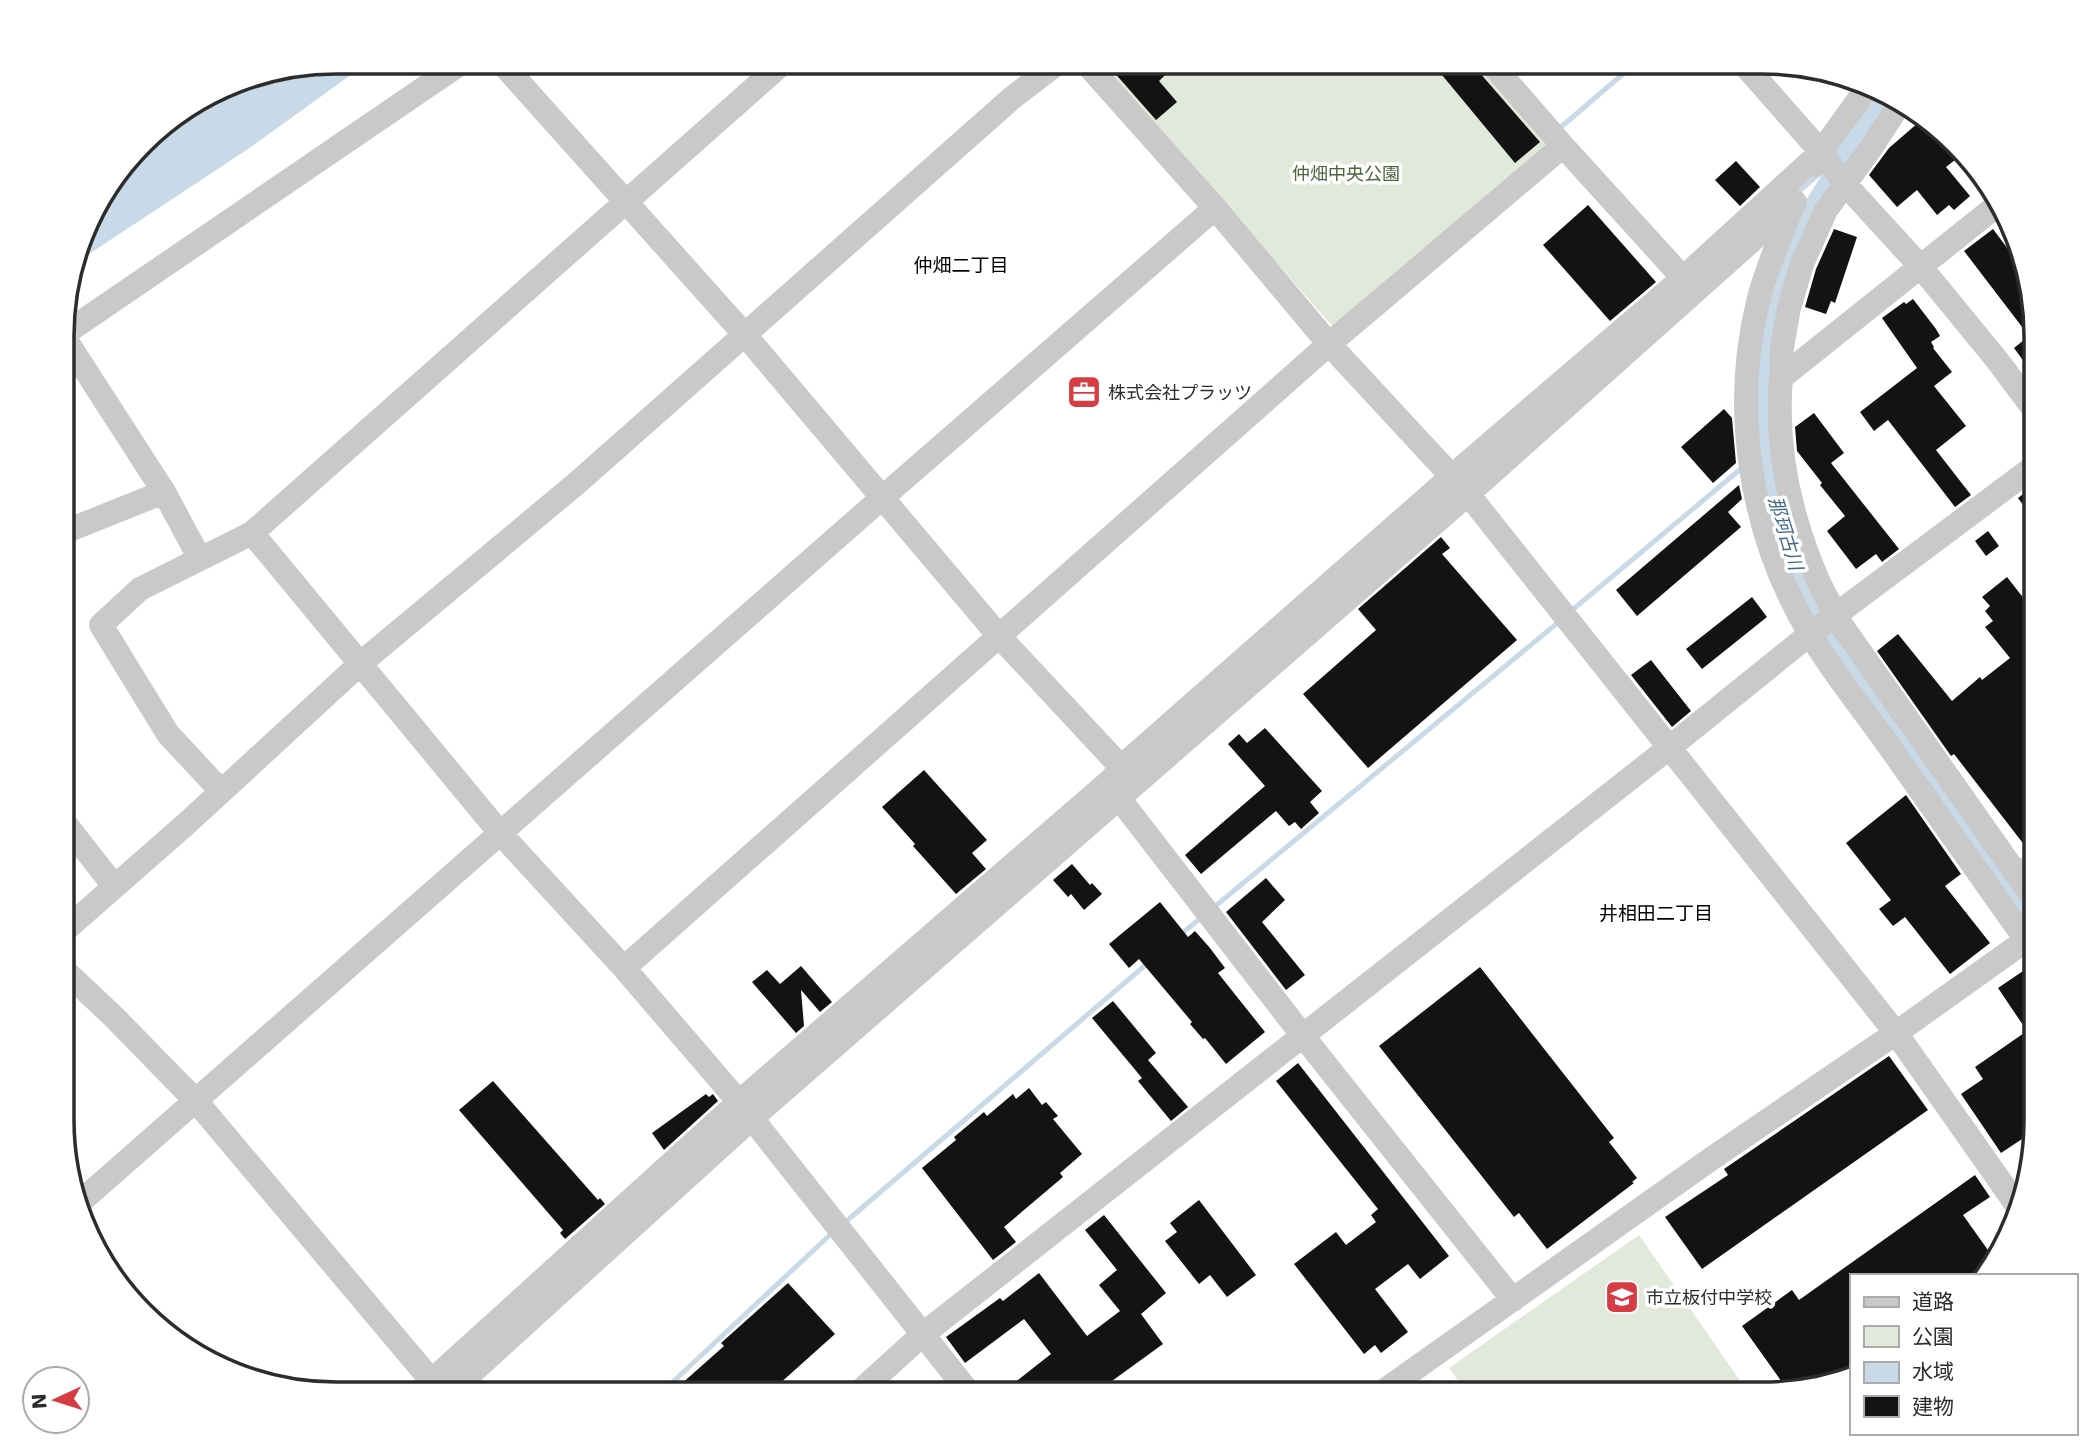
<svg xmlns="http://www.w3.org/2000/svg" width="2098" height="1456" viewBox="0 0 2098 1456" font-family="'DejaVu Sans','Noto Sans JP',sans-serif">
<style>
.green{fill:#e2e9db}
.water{fill:#c8dae8}
.lines{fill:none;stroke-linecap:round;stroke-linejoin:round}
.stream{stroke:#c8dae8;stroke-width:5}
.building{fill:#131313}
.minor{stroke:#c9c9c9;stroke-width:24}
.labels{text-anchor:middle;dominant-baseline:central;stroke-width:7;stroke-linejoin:round;paint-order:stroke}
.park-label{font-size:18px;fill:#4e643e;stroke:#fff}
.poi-label{font-size:18px;fill:#2c2c2c;stroke:#fff;text-anchor:start}
.neighbourhood-label{font-size:19px;fill:#000;stroke:#fff}
.water-label{font-size:19px;font-style:italic;fill:#426a87;stroke:#fff}
.rim{fill:none;stroke:#2c2c2c;stroke-width:3.5}
</style>
<rect width="100%" height="100%" fill="#fff"/>
<path class="green" d="M1098,62H1476L1549,144L1335,329Z
M1639,1235L1750,1395H1468L1449,1368Z"/>
<path class="water" d="M335,61H370L248,149L74,264L90,214L154,130L231,82Z
M1875,89L1892,98L1823,205L1777,349L1805,561L2036,911V949L1807,619L1759,479L1755,349L1801,203L1808,197Z"/>
<g class="lines">
<path class="stream" d="M1561,127L1637,62
M1796,194L1820,173
M1571,611L1743,467
M2021,860L2036,880
M1213,908L1561,620
M1180,935L1202,917
M843,1224L1149,962
M660,1394L832,1233"/>
</g>
<path class="building" d="M1105,62H1161L1169,71L1159,81L1177,102L1156,120Z
M1446,62H1474L1479,72L1540,142L1515,163L1437,69Z
M1926,116L1960,156L1946,167L1970,196L1954,210L1949,205L1937,215L1917,190L1897,207L1869,175L1889,148Z
M1736,161L1760,187L1740,206L1715,180Z
M1588,205L1656,282L1610,321L1543,245Z
M1834,229L1857,237L1835,303L1831,301L1826,314L1805,307L1816,269Z
M1993,229L2023,269L2036,318V378L2014,348L2029,336L1964,251Z
M1913,299L1936,329L1940,336L1931,342L1934,347L1933,348L1952,372L1934,386L1966,426L1936,450L1971,495L1955,507L1888,420L1874,431L1860,412L1917,368L1882,318L1904,302L1906,304Z
M1724,409L1732,418L1736,463L1713,483L1681,447Z
M1814,413L1844,453L1831,463L1899,549L1882,562L1876,554L1856,569L1827,531L1845,516L1820,485L1822,483L1797,451L1795,427Z
M2036,484V522L2018,498Z
M1739,485L1742,499L1728,512L1741,527L1637,616L1616,590Z
M1988,531L1999,546L1986,556L1975,541Z
M1441,537L1450,548L1442,554L1517,640L1368,768L1303,694L1376,630L1358,609Z
M2007,577L2036,614V860L1954,754L1951,756L1877,651L1898,634L1952,701L1980,677L1982,680L2010,658L1985,627L1993,621L1985,611L1990,606L1982,597Z
M1752,597L1767,617L1702,669L1686,649Z
M1651,660L1691,711L1672,727L1631,675Z
M1265,728L1322,791L1310,802L1319,813L1301,829L1295,822L1289,826L1276,811L1201,874L1185,855L1265,786L1228,744L1239,734L1247,743Z
M924,770L987,840L972,853L986,869L956,894L913,846L915,844L882,807Z
M1906,795L1961,874L1945,886L1990,943L1950,974L1905,917L1893,926L1879,909L1891,900L1846,843Z
M1072,864L1090,885L1092,883L1102,894L1084,910L1071,894L1068,897L1053,880Z
M1266,878L1285,900L1262,922L1305,975L1286,990L1226,912Z
M1160,902L1188,937L1195,931L1210,948L1225,968L1218,973L1265,1032L1226,1064L1205,1038L1203,1039L1190,1024L1192,1022L1139,959L1129,968L1109,944Z
M801,966L832,1002L820,1012L801,990L804,1026L796,1033L752,982L767,970L780,984Z
M1480,967L1614,1138L1609,1142L1637,1178L1632,1182L1634,1183L1547,1249L1519,1213L1514,1217L1379,1046Z
M2029,967L2036,969V1138L2033,1156L2022,1139L2001,1153L1961,1094L1983,1079L1975,1067L2027,1031L1998,988Z
M1113,1001L1156,1053L1148,1060L1188,1107L1171,1121L1138,1081L1142,1078L1092,1018Z
M1889,1056L1928,1110L1702,1269L1665,1217L1728,1175L1724,1169Z
M1298,1063L1449,1256L1420,1279L1408,1264L1375,1289L1408,1332L1381,1353L1375,1345L1364,1354L1294,1264L1336,1232L1346,1245L1376,1222L1371,1215L1378,1209L1276,1081Z
M493,1081L598,1200L600,1198L605,1204L565,1239L560,1233L563,1230L459,1110Z
M1029,1088L1042,1105L1046,1102L1058,1116L1053,1119L1082,1154L1060,1173L1063,1177L1004,1227L1016,1242L993,1260L922,1168L956,1140L954,1137L984,1112L987,1116L1013,1094L1016,1099Z
M706,1094L709,1097L713,1094L718,1101L664,1150L652,1133Z
M1975,1175L1990,1197L1963,1215L1995,1260L1986,1276H1851V1374L1787,1389L1742,1326L1792,1290L1799,1300Z
M1199,1200L1256,1275L1227,1297L1210,1275L1199,1284L1165,1241L1177,1232L1170,1223Z
M1104,1215L1166,1293L1141,1314L1163,1344L1094,1394H1000L1051,1354L1024,1319L965,1363L946,1337L1000,1298L1003,1301L1039,1273L1087,1336L1120,1311L1099,1285L1117,1270L1085,1230Z
M788,1283L835,1334L768,1394H670L724,1346L721,1343Z"/>
<g class="lines">
<path class="minor" d="M500,61L745,335L999,636L1121,767
M1085,62L1215,208L1329,344L1468,494L1896,1033L2021,1211
M1490,62L1563,146L1683,278L1696,289
M1742,62L1821,152L1845,184L1920,266L1997,360L2036,412
M1814,165L1821,152L1869,85
M2000,203L1781,378C1775,446 1790,515 1817,578C1824,595 1834,610 1842,626L2036,902
M1792,207C1780,238 1766,269 1758,302C1731,412 1751,536 1810,634C1833,673 1863,709 1889,746C1938,815 1987,885 2036,954
M64,334L464,61
M64,337L164,492
M1781,378L1782,347L1789,308L1802,264L1826,210L1871,148L1901,102
M64,532L164,492L200,559L252,533L501,834L624,968L739,1102L970,1394
M252,533L785,61
M200,559L140,589L101,625L168,734L221,791
M1114,783L1125,806L1303,1036L1513,1300
M64,822L114,886
M64,931L186,824L361,663L577,483L1012,98L1059,62
M624,968L1329,344L1563,146
M64,970L114,1017L196,1101L441,1392
M79,1203L883,497L1215,208
M417,1394L739,1102L1112,779L1121,767L1451,477L1683,278L1821,152
M448,1394L752,1118L1468,494L1795,202
M857,1394L922,1335L1670,747L1810,634L2036,465
M1378,1395L1711,1159L1896,1033L2036,933"/>
</g>
<defs>
<g id="office-square" transform="scale(1.75)"><rect x="-9" y="-9" width="18" height="18" rx="4" fill="#d53c43" stroke="#fff"/><path d="M-6-3h4V-5.5h4V-3h4V5H-6ZM-1-4.5V-3h2v-1.5ZM-6 0V1H6V0Z" fill="#fff"/></g>
<g id="school-square" transform="scale(1.75)"><rect x="-9" y="-9" width="18" height="18" rx="4" fill="#d53c43" stroke="#fff"/><path d="M0-5L7-2L0 1L-7-2ZM-4 1L0 2.5L4 1V4Q0 6-4 4Z" fill="#fff"/></g>
</defs>
<g fill-rule="evenodd">
<use href="#office-square" x="1084" y="392"/>
<use href="#school-square" x="1622" y="1297"/>
</g>
<g class="labels">
<g class="park-label">
<text x="1346" y="173">仲畑中央公園</text>
</g>
<g class="poi-label">
<text x="1108" y="392">株式会社プラッツ</text>
<text x="1646" y="1297">市立板付中学校</text>
</g>
<g class="neighbourhood-label">
<text x="961" y="265">仲畑二丁目</text>
<text x="1656" y="913">井相田二丁目</text>
</g>
<g class="water-label">
<text transform="translate(1786 533) rotate(73)">那珂古川</text>
</g>
</g>
<path d="M0 0H2098V1456H0ZM336 74H1762A262 262 0 0 1 2024 336V1120A262 262 0 0 1 1762 1382H336A262 262 0 0 1 74 1120V336A262 262 0 0 1 336 74Z" fill="#fff" fill-rule="evenodd"/>
<path class="rim" d="M336 74H1762A262 262 0 0 1 2024 336V1120A262 262 0 0 1 1762 1382H336A262 262 0 0 1 74 1120V336A262 262 0 0 1 336 74Z"/>
<rect x="1850" y="1274" width="228" height="161" fill="#ffffff" stroke="#ababab" stroke-width="2"/>
<rect x="1864" y="1297" width="35" height="10" fill="#c9c9c9" stroke="#ababab" stroke-width="2"/>
<text x="1912" y="1309" font-size="21" fill="#2c2c2c">道路</text>
<rect x="1864" y="1326" width="35" height="21" fill="#e2e9db" stroke="#ababab" stroke-width="2"/>
<text x="1912" y="1344" font-size="21" fill="#2c2c2c">公園</text>
<rect x="1864" y="1362" width="35" height="21" fill="#c8dae8" stroke="#ababab" stroke-width="2"/>
<text x="1912" y="1379" font-size="21" fill="#2c2c2c">水域</text>
<rect x="1864" y="1396" width="35" height="21" fill="#131313" stroke="#ababab" stroke-width="2"/>
<text x="1912" y="1414" font-size="21" fill="#2c2c2c">建物</text>
<g transform="translate(56 1400) rotate(266)"><circle r="33" fill="#ffffff" stroke="#ababab" stroke-width="2"/>
<path d="M0-5L12 26L0 18L-12 26Z" fill="#d53c43"/>
<text y="-10" font-size="19" font-weight="bold" text-anchor="middle" fill="#2c2c2c">N</text>
</g>
</svg>
